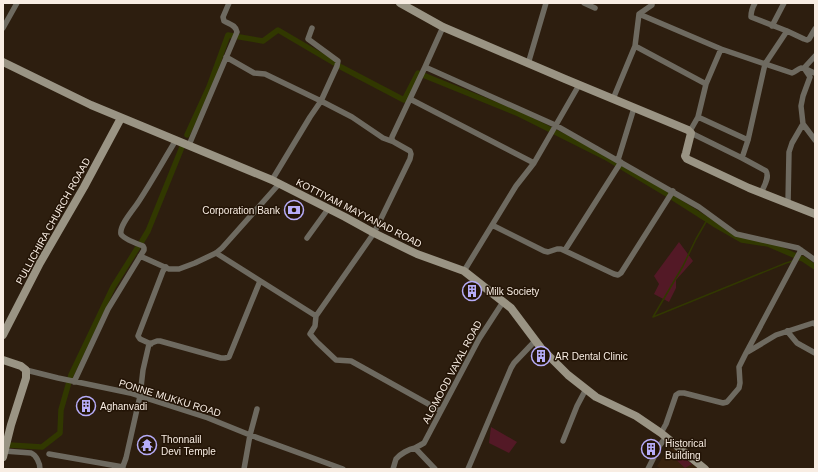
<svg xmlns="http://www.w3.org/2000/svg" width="818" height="472" viewBox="0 0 818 472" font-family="Helvetica,sans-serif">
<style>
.built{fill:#38230e}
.green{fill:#531926}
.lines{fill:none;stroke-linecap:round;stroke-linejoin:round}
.stream{stroke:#313800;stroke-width:1.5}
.canal{stroke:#313800;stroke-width:5.5}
.street{stroke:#6e6a60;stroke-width:5.5}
.secondary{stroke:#9a9484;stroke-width:8}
.labels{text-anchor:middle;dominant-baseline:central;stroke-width:3;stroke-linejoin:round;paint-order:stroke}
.poi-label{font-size:10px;fill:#f8ede3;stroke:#231406;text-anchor:start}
.street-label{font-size:10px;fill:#f8ede3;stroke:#231406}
</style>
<rect width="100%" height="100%" fill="#2d1e0f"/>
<path class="built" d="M672,444L701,469H661L657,466Z"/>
<path class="green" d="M679,242L693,261L676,280V288L669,302L654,294L659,284L654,276Z
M491,427L517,442L509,453L489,443Z
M677,453L692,464L685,468L672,456Z"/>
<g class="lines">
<path class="stream" d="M707,220L696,239L683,266L653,317L786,263L793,261
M797,260L803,259"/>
<path class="canal" d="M187,135L209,87L228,35L263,41L278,30L341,67L404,100L418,73L519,114L605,157L670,196L714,224L742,240L768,244L803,259L815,267
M142,241L148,231L182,147
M9,445L42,447L60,433L61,410L71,375L113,287L138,247"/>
<path class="street" d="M584,3L595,8
M755,3C752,8 751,11 751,17L787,31L804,39L807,40L809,39L815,29
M639,14L721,49L792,73C795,72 798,69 801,68C806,68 811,72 815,73
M772,26L784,3
M3,28L17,3
M635,46L706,84
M226,57L254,73L265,74L321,101L352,117L383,138L394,142
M528,64L546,3
M425,67L443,27
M410,99L534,163
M613,99L635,46L639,14L652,5V3
M698,117L748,140
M803,124L815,140
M690,131L698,117L706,84L721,49
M691,133L742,158L766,171C770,177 764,186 761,193
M189,145L237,32C236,25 229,24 224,21L223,17L229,3
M742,158L748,140L765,64L787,31
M618,160L634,108
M272,180L310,117L321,101L337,66L338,61L308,39L312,28
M788,203L789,152L792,143L803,124L801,106L803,96L810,77L804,68L815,56
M492,225L544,251L548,252L557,249H561L614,274L618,275L621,273L673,191
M307,238L328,209
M565,250L621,162
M216,253L316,316L315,326L310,334L317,342L336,360L351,361L441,411
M140,256L169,269H179L195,263L216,253L222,248L279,184
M464,271L516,186L534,163L579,85
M316,316L374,233L410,159L411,154L410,151L394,142L392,140V137L425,67L555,125L699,207L736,234L798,248L815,260
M787,331L797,343L815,353
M151,344L140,339L138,336L163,271L166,267
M746,353L801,250
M26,370L58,378L130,393L208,418L250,435L343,469
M74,382L108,309L144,250V248L143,246C138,244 123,239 121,234C119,226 133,210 137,204C151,183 163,161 176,140
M661,433L666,424L676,395L679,393H684L723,403L727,402L739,388L740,383L739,367L746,353L776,335L813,323L815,324
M563,441L577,406L586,389
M415,448L424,443L479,339L503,302
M4,451L31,453C36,455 40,463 40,469
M49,454L123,467
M122,469L126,458L140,396L143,370L149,344L157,341H160L221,358H225L229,357L260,281
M244,469L250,435L257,409
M393,469C394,466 395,462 396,459C400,454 409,449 415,448L435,469
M468,469L511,368L514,363L535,341
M648,469L660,445L666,437"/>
<path class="secondary" d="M400,3L443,27L565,79L688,130L691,133L686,153L685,156L687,159L749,188L815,214
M3,62L91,105L272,180L345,217L374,233L417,254L464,271L511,308L541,348L568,375L596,397L636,416L661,433L705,469
M3,335L40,263L84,187L121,118
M3,360L21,366L26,370V378L11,425L3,457"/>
</g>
<defs>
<g id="bank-ring" transform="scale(1)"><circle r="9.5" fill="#231406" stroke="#b6acf8" stroke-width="1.5"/><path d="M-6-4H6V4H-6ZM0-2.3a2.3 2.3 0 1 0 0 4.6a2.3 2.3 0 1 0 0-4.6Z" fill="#b6acf8"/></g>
<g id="building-ring" transform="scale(1)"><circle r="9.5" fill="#231406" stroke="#b6acf8" stroke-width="1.5"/><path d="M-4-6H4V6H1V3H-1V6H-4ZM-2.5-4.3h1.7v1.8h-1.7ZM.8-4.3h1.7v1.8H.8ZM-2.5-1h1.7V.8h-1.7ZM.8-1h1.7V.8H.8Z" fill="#b6acf8"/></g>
<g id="temple-ring" transform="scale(1)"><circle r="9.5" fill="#231406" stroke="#b6acf8" stroke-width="1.5"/><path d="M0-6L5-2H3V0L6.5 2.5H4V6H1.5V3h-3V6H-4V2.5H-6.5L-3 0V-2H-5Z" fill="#b6acf8"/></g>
</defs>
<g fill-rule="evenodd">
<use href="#bank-ring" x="294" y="210"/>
<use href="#building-ring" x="472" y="291"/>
<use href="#building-ring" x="541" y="356"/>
<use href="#building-ring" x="86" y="406"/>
<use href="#temple-ring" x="147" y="445"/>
<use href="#building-ring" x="651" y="449"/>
</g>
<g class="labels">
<g class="poi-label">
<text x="280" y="210" text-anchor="end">Corporation Bank</text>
<text x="486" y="291">Milk Society</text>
<text x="555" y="356">AR Dental Clinic</text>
<text x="100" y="406">Aghanvadi</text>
<text x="161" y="439">Thonnalil<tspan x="161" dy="12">Devi Temple</tspan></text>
<text x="665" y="443">Historical<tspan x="665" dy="12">Building</tspan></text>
</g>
<g class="street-label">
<text transform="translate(359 213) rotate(27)">KOTTIYAM MAYYANAD ROAD</text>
<text transform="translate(53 221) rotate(-61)">PULLICHIRA CHURCH ROAAD</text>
<text transform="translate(452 372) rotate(-62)">ALOMOOD VAYAL ROAD</text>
<text transform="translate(170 398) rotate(17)">PONNE MUKKU ROAD</text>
</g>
</g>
<rect width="818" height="472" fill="none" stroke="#f8ede3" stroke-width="8"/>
</svg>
